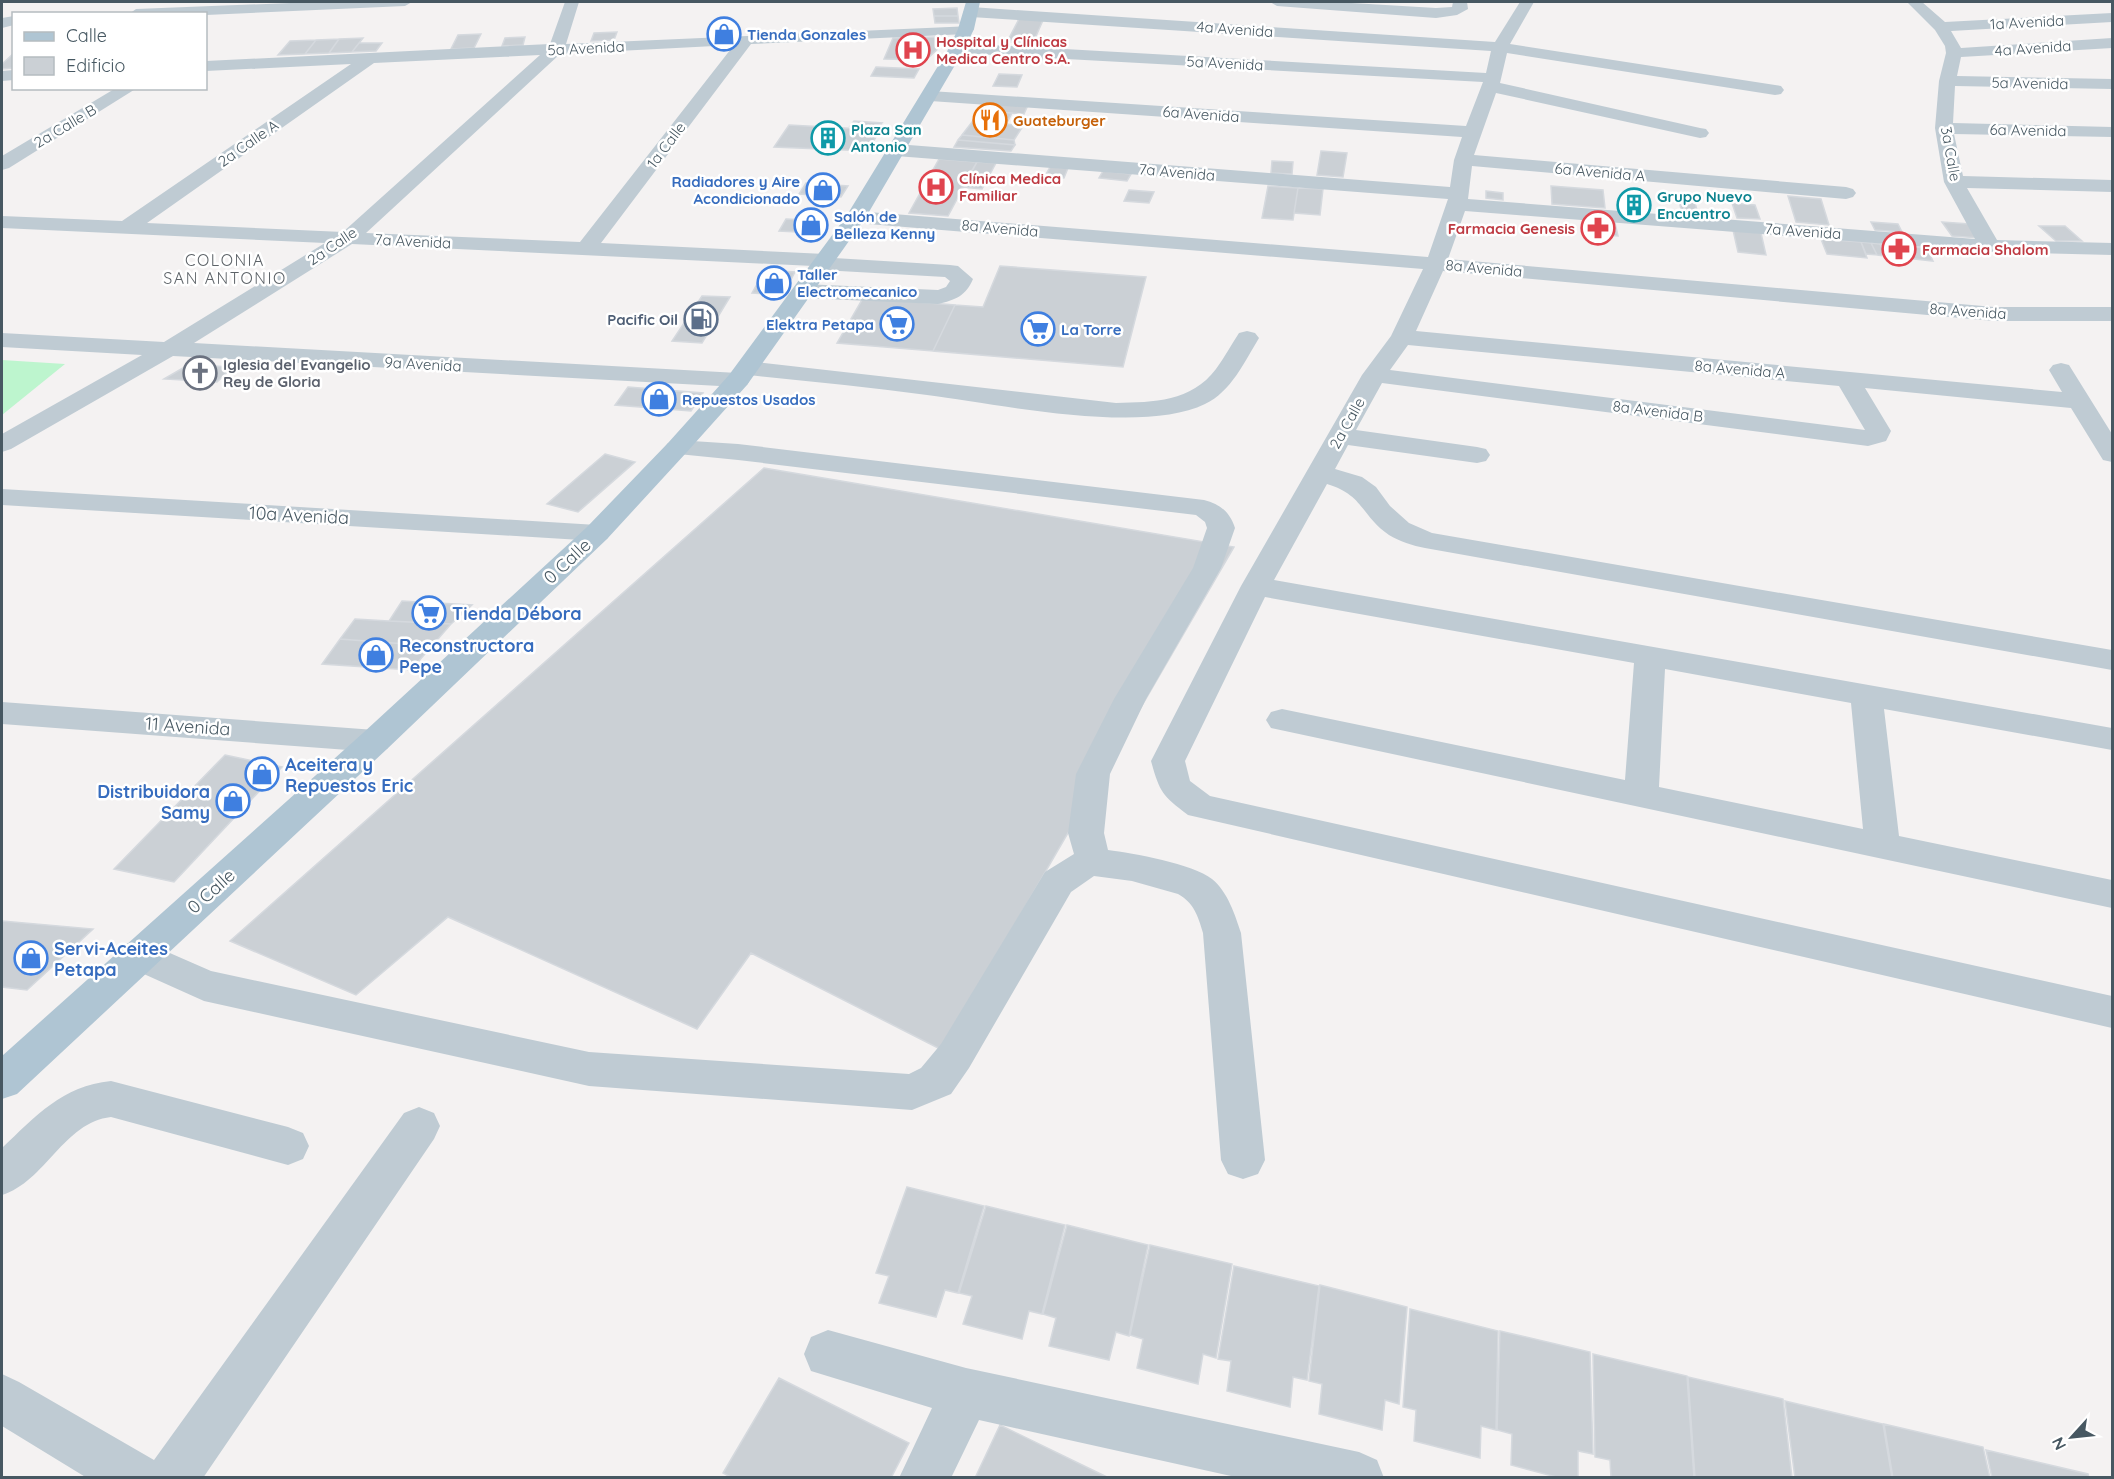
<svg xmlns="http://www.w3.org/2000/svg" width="2114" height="1479" viewBox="0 0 2114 1479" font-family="Quicksand,sans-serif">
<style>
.green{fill:#bdf5ce}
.building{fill:#cbd0d5;stroke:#d5d9de;stroke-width:1.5}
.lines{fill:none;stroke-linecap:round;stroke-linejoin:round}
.minor{fill:#bfcbd3;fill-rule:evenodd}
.major{fill:#afc5d3;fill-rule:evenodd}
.labels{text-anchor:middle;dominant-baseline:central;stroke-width:5;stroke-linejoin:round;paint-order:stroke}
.far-street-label{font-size:15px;fill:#475862;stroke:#fff}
.far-shop-label{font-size:15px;font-weight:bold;fill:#366cbe;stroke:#fff;text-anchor:start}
.far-health-label{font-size:15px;font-weight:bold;fill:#be3a42;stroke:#fff;text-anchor:start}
.far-food-label{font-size:15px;font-weight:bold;fill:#c56008;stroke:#fff;text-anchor:start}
.far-culture-label{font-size:15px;font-weight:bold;fill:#0d838f;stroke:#fff;text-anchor:start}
.far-service-label{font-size:15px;font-weight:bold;fill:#4e5e75;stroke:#fff;text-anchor:end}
.far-worship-label{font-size:15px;font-weight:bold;fill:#5b616d;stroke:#fff;text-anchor:start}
.far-neighbourhood-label{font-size:16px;letter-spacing:1.5px;fill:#5d6368;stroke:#fff}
.street-label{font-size:18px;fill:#475862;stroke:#fff}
.shop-label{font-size:18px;font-weight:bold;fill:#366cbe;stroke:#fff;text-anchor:start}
</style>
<rect width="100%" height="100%" fill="#f4f2f2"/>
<path class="green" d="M2,360L65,364L2,415Z"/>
<path class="building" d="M957,8L958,16H934L933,9Z
M934,16H958L959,23H935Z
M1020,17L1044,18L1033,43L1007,42Z
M739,28L738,35L719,36V29Z
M617,32L614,40L591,41L594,33Z
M481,34L474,48L451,49L458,35Z
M525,37L523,45L502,46L505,38Z
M938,37L947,40L926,60L884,59L893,38Z
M363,38L352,52L329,53L339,39Z
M339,39L329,53L305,54L316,40Z
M316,40L305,54L278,55L290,41Z
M359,43H382L376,51L352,52Z
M14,53V68L2,69V64Z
M1012,54L1044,57L1040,62L1008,59Z
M876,67L919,69L914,78L871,76Z
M999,74L1022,75L1017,87L993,86Z
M983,102L1028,105L1024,114L978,111Z
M978,111L1012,113L1009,119L975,117Z
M975,117L1009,119L1006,124L972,122Z
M854,121L882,123L878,127L850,126Z
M972,122L1006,124L1023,126L1014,140L962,135Z
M789,125L880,130L868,151L774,147Z
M962,135L1014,140L1015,145L958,140Z
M958,140L1015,145L1011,151L954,147Z
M1321,151L1347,153L1343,177L1317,175Z
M939,159L977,162L948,216L909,213Z
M1272,161L1293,162L1292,174L1271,173Z
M977,162L996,163L982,189L962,187Z
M1050,167L1068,168L1064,178L1045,176Z
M1103,171L1131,174L1127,181L1099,178Z
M806,183L848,186L841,197L799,194Z
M1268,186L1298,188L1293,220L1262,218Z
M1551,186L1603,190L1605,208L1552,204Z
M1298,188L1323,189L1320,215L1294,213Z
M1129,190L1154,192L1149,203L1124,201Z
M1486,191L1503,193V200L1486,198Z
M1788,196L1821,199L1829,225L1796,222Z
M1626,199L1641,201L1642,211L1627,209Z
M1679,201L1695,202L1698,215L1682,213Z
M1732,203L1755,205L1760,219L1737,218Z
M786,219L825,221L818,233L779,231Z
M1591,221L1604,223L1606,235L1593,234Z
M1871,222L1898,224L1902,232L1875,230Z
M1942,222L1970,224L1980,238L1952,236Z
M1604,223H1615L1618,236L1606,235Z
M2039,226H2065L2082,241H2056Z
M1733,230L1761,233L1766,255L1738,252Z
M1821,239L1861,242L1867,258L1827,254Z
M1861,242L1871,243L1877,255L1866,254Z
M1871,243L1880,244L1886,256L1877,255Z
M1880,244L1892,245L1897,257L1886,256Z
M1892,245L1927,248L1933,261L1897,257Z
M1000,266L1146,277L1123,367L933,351L955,305L983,307Z
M765,270L795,272L783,295L752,293Z
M702,296L730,297L702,343L672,341Z
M863,298L955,305L933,351L837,343Z
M188,365L233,367L217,382L164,379Z
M628,387L703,393L691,411L615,405Z
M605,454L635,462L578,512L547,504Z
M764,468L1234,547L942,1050L751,953L697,1029L448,917L356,995L230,941Z
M402,601L472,605L451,624L389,621Z
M355,619L389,621L451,624L432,646L340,639Z
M340,639L432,646L411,670L322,664Z
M225,755L282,767L174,882L114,869Z
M2,921L93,929L27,990L2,987Z
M907,1187L984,1206L958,1293L945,1290L936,1317L879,1303L889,1276L876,1273Z
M986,1206L1065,1225L1042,1314L1029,1311L1022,1339L963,1324L972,1296L959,1293Z
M1067,1225L1148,1245L1129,1336L1116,1332L1109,1360L1049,1346L1056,1318L1043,1314Z
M1150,1245L1232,1264L1216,1358L1203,1354L1198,1384L1137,1368L1143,1339L1130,1335Z
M1234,1266L1319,1286L1307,1380L1293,1377L1290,1407L1227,1391L1231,1361L1218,1359Z
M1320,1285L1407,1307L1399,1404L1385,1400L1382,1430L1319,1414L1322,1384L1309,1381Z
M1410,1309L1498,1331L1496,1430L1481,1426L1480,1458L1414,1441L1416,1410L1403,1407Z
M1500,1331L1590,1352L1593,1454L1578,1451V1478H1560L1511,1465L1512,1434L1497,1430Z
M1593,1354L1687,1376L1694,1478H1611L1610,1460L1595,1457Z
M1688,1377L1783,1399L1792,1478H1695Z
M779,1378L909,1443L891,1478H732L723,1473Z
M1785,1401L1883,1424L1892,1478H1795Z
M1884,1424L1983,1447L1990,1478H1893Z
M1000,1425L1109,1478H975Z
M1986,1450L2088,1474L2089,1478H1992Z"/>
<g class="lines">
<path class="minor" d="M315,2H412L405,6L206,15V14H129L136,9Z
M565,2H579L566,44L972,26L974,29L972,32L966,34L751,44L601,243L825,254L834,258L950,265L958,266L973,279C966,296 955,300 938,304L803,298L795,296L792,291L795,286L803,284L938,290L946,287L950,281L945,277L822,270L813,266L352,244L194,343L738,373L735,368L739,363L747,361L1116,403C1154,402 1191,402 1216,369C1224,358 1231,345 1239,333L1247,331L1255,333L1259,338C1245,361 1231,392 1205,404C1142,435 998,404 927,395C867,387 807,381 747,375L750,380L747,385L738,387L173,356L11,449L2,452V434L142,355L2,347V333L164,342L325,243L2,228V216L122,221L351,64L206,71V61L550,44ZM734,45L580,242L366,233L560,54ZM540,55L343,232L147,223L374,63Z
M1270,2H1335L1436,8L1452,7L1453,2H1467L1468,9L1457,15L1436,18L1277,6Z
M1520,2H1534L1510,44L1775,85L1781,86L1784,90L1781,94L1775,95L1507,53L1500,83L1700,128L1706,129L1709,133L1706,137L1700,138L1496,93L1474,155L1846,187L1853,189L1856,193L1853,197L1846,199L1472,166L1468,199L1975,239L1944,182L1935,128L1939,81L1946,53L1945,46L1935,30L1907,2H1922L1945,22L2112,13V22L1951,31L1961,48L2112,38V48L1961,57L1957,76L2112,79V89L1955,86L1953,123L2112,127V137L1954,134L1963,176L2112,180V192L1967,188L1997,240L2112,243V255L1990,252L1465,211L1448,259L1994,307H2112V321H1994L1443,271L1416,331L2062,392L2049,370L2053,365L2061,363L2069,365L2112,434V462L2103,460L2071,408L1865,388L1891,431L1886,441L1868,446L1382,383L1356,430L1477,447L1486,449L1490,455L1486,461L1477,463L1348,445L1335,469L1362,477L1376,487L1390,506L1409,523L1432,533L2112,650V670L1425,548C1413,546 1399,541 1389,535C1361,516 1364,495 1327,484L1274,580L2112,728V750L1884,709L1899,836L2112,880V908L1271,728L1266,720L1271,712L1282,709L1625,780L1634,663L1265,597L1185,761L1190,781L1210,796L2112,996V1028L1188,815C1162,795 1160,793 1151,761L1241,586L1362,375L1391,336L1423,269L856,223L849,221L846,217L849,213L856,211L1428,257L1448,199L896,156L889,154L887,150L889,146L896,144L1450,187L1454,160L1462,137L930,101L924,100L921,96L924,92L930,91L1466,126L1483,82L957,53L949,48L957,43L1486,73L1491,51L971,17L963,12L971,7L1495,42ZM1408,345L1839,386L1865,430L1390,370ZM1665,669L1851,703L1863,829L1659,787Z
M14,16V25L2,28V18Z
M14,70V80L2,81V71Z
M116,88H137L9,168L2,170V156Z
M677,440L738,444L1204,500C1220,504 1230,512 1235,528L1221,568L1146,699L1110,774L1104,833L1108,850C1133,853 1193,864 1212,879C1228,892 1235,915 1241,933L1265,1160L1258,1174L1243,1179L1228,1174L1221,1160L1203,933C1198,916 1194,903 1178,894L1132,881L1094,876L1071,892L969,1068L951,1094L912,1110L589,1086L204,1001L126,966L121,955L126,944L140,940L211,971L589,1052L909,1074L921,1068L941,1044L1045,872L1074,854L1068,833L1076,774L1114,699L1193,568L1207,528L1205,522L1196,515L738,460L668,453L664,448L668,443Z
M2,489L597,525L607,527L611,533L607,539L597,541L2,505Z
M2,702L375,730L387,733L392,741L387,749L375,752L2,724Z
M111,1081L288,1127L303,1133L309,1146L303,1159L288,1165L111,1117C64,1122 45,1182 2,1195V1148C36,1116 62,1086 111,1081Z
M419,1107L434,1113L440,1126L434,1139L203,1478H87L2,1426V1374L19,1382L154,1460L404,1113Z
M828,1330L966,1368L1359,1452L1377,1460L1384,1478H1240L979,1420L951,1478H899L932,1408L811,1371L804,1354L811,1337Z"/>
<path class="major" d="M966,2H980L974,29L965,48L866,217L747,385L686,453L607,539L387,749L17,1094L2,1099V1056L363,733L587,527L668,443L729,375L847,215L949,48L958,29Z"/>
</g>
<defs>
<g id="shop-ring" transform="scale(1.725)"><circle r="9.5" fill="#fff" stroke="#3f7fe0" stroke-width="1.5"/><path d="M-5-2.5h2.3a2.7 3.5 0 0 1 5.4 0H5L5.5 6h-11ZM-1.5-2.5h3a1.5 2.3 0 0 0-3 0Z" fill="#3f7fe0"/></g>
<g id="hospital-ring" transform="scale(1.725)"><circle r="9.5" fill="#fff" stroke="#e0444e" stroke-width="1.5"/><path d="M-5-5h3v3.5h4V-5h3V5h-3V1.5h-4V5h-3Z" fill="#e0444e"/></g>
<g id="restaurant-ring" transform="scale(1.725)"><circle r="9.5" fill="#fff" stroke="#e8710a" stroke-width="1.5"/><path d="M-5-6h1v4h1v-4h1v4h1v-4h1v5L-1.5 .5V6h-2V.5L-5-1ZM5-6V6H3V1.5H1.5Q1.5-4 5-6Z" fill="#e8710a"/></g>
<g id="building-ring" transform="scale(1.725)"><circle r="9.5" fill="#fff" stroke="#0f9aa8" stroke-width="1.5"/><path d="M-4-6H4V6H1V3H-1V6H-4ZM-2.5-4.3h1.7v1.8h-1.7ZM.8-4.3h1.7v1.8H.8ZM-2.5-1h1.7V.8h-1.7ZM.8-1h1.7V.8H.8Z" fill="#0f9aa8"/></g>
<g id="pharmacy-ring" transform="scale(1.725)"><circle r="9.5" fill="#fff" stroke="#e0444e" stroke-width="1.5"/><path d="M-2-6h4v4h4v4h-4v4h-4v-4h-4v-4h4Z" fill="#e0444e"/></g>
<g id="fuel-ring" transform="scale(1.725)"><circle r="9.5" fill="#fff" stroke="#5c6f8a" stroke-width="1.5"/><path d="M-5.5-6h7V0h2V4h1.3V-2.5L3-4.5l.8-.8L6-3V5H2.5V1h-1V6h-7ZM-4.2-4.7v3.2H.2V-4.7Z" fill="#5c6f8a"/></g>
<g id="supermarket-ring" transform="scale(1.725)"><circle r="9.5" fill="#fff" stroke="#3f7fe0" stroke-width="1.5"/><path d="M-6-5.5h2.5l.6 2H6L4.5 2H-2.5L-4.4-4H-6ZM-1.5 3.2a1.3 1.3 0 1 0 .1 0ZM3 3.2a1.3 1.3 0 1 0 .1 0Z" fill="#3f7fe0"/></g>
<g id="church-ring" transform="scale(1.725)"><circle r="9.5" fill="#fff" stroke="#6b7280" stroke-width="1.5"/><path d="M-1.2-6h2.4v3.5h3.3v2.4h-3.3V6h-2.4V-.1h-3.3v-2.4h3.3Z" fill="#6b7280"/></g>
</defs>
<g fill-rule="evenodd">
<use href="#shop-ring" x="724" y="34"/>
<use href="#hospital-ring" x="913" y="50"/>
<use href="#restaurant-ring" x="990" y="120"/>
<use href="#building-ring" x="828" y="138"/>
<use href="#hospital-ring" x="936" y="187"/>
<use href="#shop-ring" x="823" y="190"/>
<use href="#building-ring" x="1634" y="205"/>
<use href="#shop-ring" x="811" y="225"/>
<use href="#pharmacy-ring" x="1598" y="228"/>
<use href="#pharmacy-ring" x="1899" y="249"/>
<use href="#shop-ring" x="774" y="283"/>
<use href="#fuel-ring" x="701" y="319"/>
<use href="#supermarket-ring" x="897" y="324"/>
<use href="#supermarket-ring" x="1038" y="329"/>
<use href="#church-ring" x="200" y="373"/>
<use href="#shop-ring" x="659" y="399"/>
<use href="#supermarket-ring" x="429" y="613"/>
<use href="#shop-ring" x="376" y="655"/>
<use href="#shop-ring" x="262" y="774"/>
<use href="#shop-ring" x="233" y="801"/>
<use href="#shop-ring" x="31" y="958"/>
</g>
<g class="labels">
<g class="far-street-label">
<text transform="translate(2027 22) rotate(-3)">1a Avenida</text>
<text transform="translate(1235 29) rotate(4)">4a Avenida</text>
<text transform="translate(586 48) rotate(-3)">5a Avenida</text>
<text transform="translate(2033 48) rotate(-4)">4a Avenida</text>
<text transform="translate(1225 63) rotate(3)">5a Avenida</text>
<text transform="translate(2030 83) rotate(1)">5a Avenida</text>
<text transform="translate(1201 114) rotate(4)">6a Avenida</text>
<text transform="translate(65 126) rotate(-31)">2a Calle B</text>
<text transform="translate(2028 130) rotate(1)">6a Avenida</text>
<text transform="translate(248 143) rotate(-35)">2a Calle A</text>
<text transform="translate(666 145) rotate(-53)">1a Calle</text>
<text transform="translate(1951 154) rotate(80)">3a Calle</text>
<text transform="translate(1177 172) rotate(5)">7a Avenida</text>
<text transform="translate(1600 172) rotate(5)">6a Avenida A</text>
<text transform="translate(1000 228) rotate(5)">8a Avenida</text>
<text transform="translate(1803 231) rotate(4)">7a Avenida</text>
<text transform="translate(413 241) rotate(3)">7a Avenida</text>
<text transform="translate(332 246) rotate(-34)">2a Calle</text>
<text transform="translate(1484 268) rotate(5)">8a Avenida</text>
<text transform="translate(1968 311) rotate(4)">8a Avenida</text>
<text transform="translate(423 364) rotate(3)">9a Avenida</text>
<text transform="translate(1740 369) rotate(5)">8a Avenida A</text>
<text transform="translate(1658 411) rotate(7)">8a Avenida B</text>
<text transform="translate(1347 423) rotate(-61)">2a Calle</text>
</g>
<g class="far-shop-label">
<text x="747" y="34">Tienda Gonzales</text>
<text x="800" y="181" text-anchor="end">Radiadores y Aire<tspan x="800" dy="17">Acondicionado</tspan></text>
<text x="834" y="216">Salón de<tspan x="834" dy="17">Belleza Kenny</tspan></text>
<text x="797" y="274">Taller<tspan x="797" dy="17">Electromecanico</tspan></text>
<text x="874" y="324" text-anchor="end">Elektra Petapa</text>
<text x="1061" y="329">La Torre</text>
<text x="682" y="399">Repuestos Usados</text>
</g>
<g class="far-health-label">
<text x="936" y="41">Hospital y Clínicas<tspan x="936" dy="17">Medica Centro S.A.</tspan></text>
<text x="959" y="178">Clínica Medica<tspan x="959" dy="17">Familiar</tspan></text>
<text x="1575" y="228" text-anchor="end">Farmacia Genesis</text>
<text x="1922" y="249">Farmacia Shalom</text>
</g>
<g class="far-food-label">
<text x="1013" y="120">Guateburger</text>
</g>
<g class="far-culture-label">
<text x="851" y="129">Plaza San<tspan x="851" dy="17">Antonio</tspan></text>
<text x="1657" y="196">Grupo Nuevo<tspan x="1657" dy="17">Encuentro</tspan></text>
</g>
<g class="far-service-label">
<text x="678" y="319">Pacific Oil</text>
</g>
<g class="far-worship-label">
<text x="223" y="364">Iglesia del Evangelio<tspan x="223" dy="17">Rey de Gloria</tspan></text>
</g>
<g class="far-neighbourhood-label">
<text x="225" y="260">COLONIA<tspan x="225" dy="18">SAN ANTONIO</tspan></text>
</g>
<g class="street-label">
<text transform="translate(299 515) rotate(3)">10a Avenida</text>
<text transform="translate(567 561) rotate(-43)">0 Calle</text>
<text transform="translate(188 726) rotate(4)">11 Avenida</text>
<text transform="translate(211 891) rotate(-42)">0 Calle</text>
</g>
<g class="shop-label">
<text x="452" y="613">Tienda Débora</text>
<text x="399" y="645">Reconstructora<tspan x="399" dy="21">Pepe</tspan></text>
<text x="285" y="764">Aceitera y<tspan x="285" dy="21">Repuestos Eric</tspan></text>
<text x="210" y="791" text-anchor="end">Distribuidora<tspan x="210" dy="21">Samy</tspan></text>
<text x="54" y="948">Servi-Aceites<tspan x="54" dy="21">Petapa</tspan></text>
</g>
</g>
<rect width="2114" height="1479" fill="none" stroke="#475862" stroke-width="6"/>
<rect x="12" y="12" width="195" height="78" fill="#ffffff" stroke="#b5bcc0" stroke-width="1.5"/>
<rect x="24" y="32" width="30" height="9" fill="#afc5d3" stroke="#b5bcc0" stroke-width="1.5"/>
<text x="66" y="42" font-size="18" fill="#475862">Calle</text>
<rect x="24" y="57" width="30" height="18" fill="#cbd0d5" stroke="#b5bcc0" stroke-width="1.5"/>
<text x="66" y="72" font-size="18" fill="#475862">Edificio</text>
<g transform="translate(2072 1437) rotate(243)" stroke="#ffffff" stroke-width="4.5" paint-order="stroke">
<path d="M0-4.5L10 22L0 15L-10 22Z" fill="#475862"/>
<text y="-9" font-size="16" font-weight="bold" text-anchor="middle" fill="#475862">N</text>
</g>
</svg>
